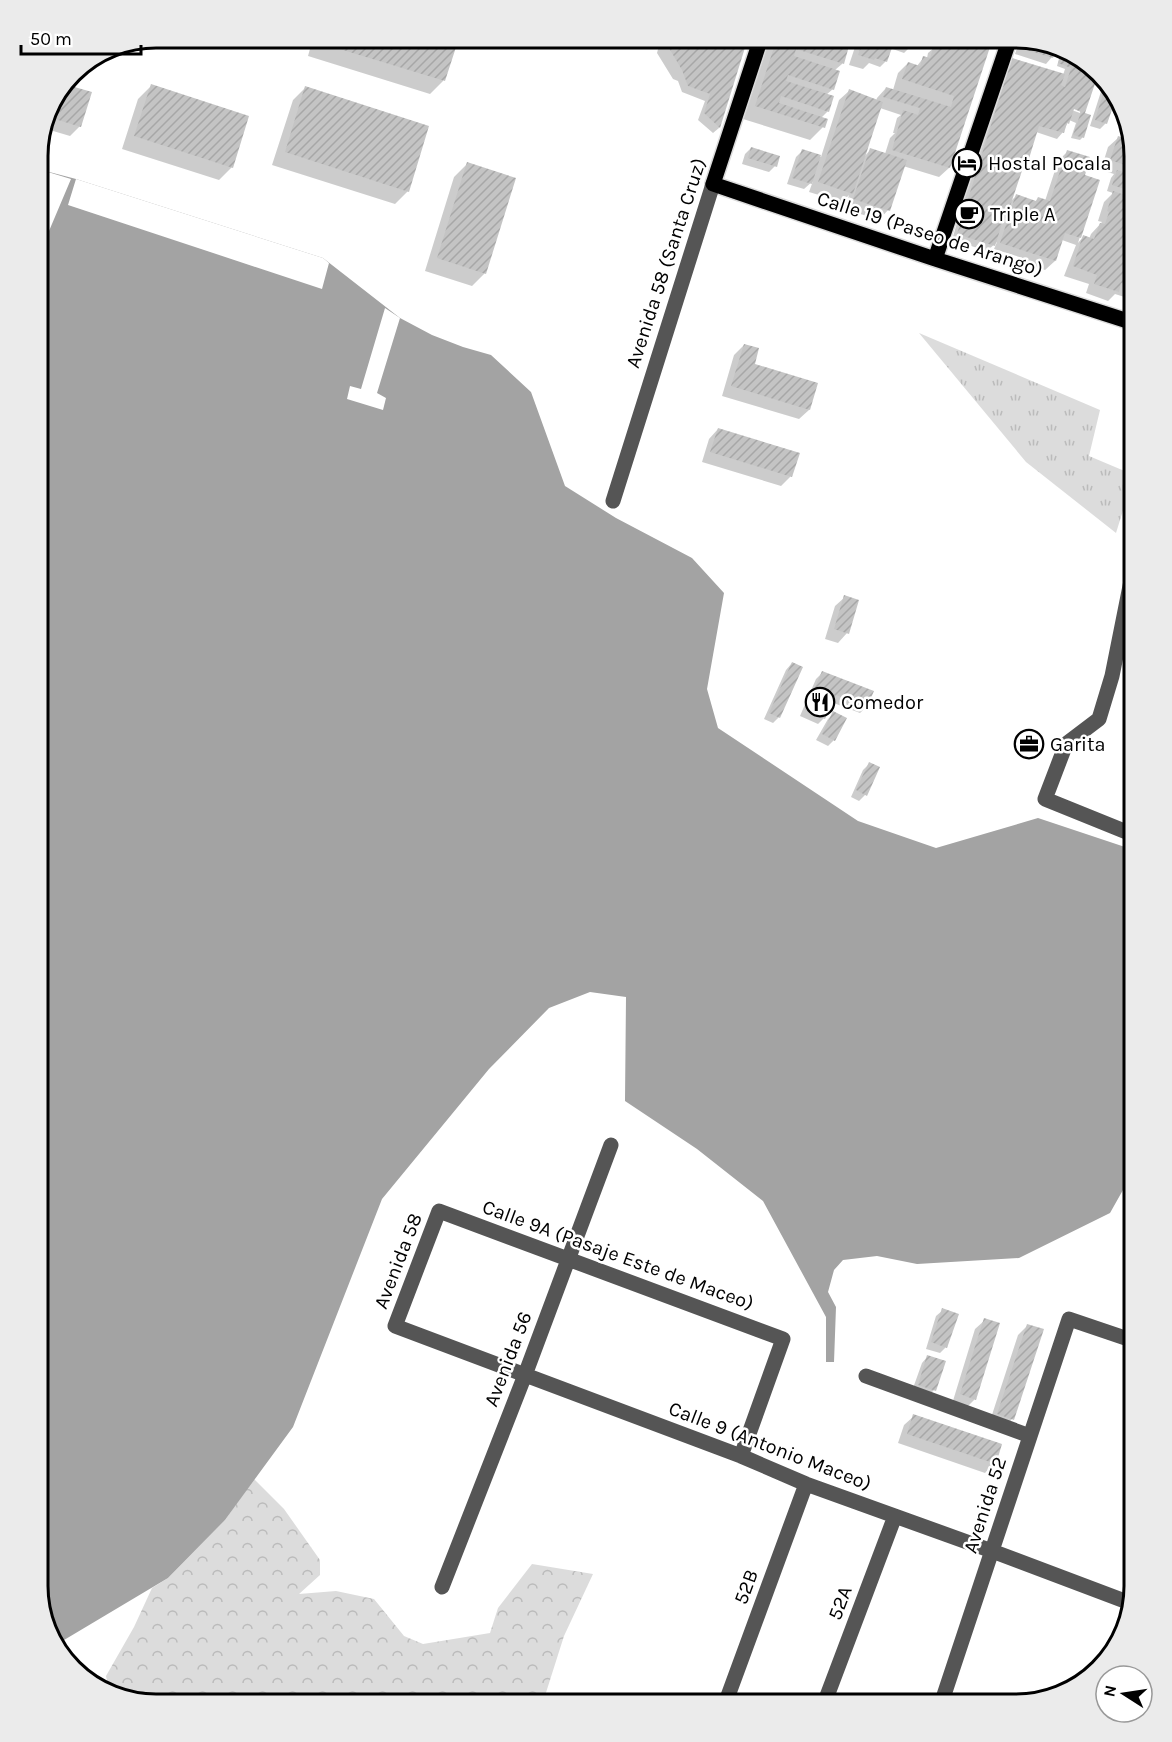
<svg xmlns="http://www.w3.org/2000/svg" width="1172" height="1742" viewBox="0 0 1172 1742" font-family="Karla,sans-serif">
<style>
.grass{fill:url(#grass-tufts)}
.forest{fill:url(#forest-crowns)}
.water{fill:#a3a3a3}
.pier{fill:#fff}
.shadow{fill:#0003;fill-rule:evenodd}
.building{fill:url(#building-hatch)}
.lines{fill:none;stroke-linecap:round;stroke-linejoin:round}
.major-casing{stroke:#dbdbdb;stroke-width:18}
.minor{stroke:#555;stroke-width:15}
.major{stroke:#000;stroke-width:15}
.labels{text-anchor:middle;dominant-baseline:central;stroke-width:5;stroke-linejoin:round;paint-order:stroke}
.poi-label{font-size:20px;fill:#000;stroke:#fff;text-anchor:start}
.street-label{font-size:20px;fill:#000;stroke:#fff}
.rim{fill:none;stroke:#000;stroke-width:3}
</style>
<defs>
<pattern id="grass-tufts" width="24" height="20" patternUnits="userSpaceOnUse" patternTransform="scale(1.5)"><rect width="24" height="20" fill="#dcdcdc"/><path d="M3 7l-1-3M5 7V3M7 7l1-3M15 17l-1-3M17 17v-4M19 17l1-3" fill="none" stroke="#bbb"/></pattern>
<pattern id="forest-crowns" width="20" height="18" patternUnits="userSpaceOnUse" patternTransform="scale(1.5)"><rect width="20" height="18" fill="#dcdcdc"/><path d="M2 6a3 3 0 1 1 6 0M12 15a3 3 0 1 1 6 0" fill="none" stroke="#bbb"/></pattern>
<pattern id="building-hatch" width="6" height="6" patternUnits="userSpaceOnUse" patternTransform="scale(1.5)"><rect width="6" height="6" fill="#c4c4c4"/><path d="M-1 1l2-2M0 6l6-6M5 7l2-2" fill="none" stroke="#a7a7a7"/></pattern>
</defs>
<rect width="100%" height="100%" fill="#fff"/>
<path class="grass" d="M919,333L1100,410L1089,456L1134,475L1116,533L1026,462Z"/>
<path class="forest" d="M254,1479L284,1509L320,1560V1575L299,1594L336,1591L374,1599L404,1636L423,1644L490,1633L498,1608L532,1564L593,1574L564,1636L543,1702L538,1704H300L282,1695L236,1702L234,1704H148L109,1691L106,1676L134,1627L152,1588L168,1578L225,1520Z"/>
<path class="water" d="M38,169L76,179L323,258L400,318L432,335L463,347L491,355L531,392L565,486L616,518L692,558L724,593L707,689L718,728L858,821L936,848L1038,818L1134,850V1084L1131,1085L1125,1149L1132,1174L1110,1213L1019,1258L917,1264L877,1256L843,1260L834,1270L828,1292L836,1307L834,1362H826V1317L763,1201L697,1149L625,1101L626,997L590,992L549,1008L489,1069L382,1199L293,1427L225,1520L168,1578L54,1646L38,1586Z"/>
<path class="pier" d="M38,169L71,179L38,257Z
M76,179L323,258L329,263L322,289L68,205Z
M385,308L400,318L377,393L386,398L383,410L347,399L350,386L361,389Z"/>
<path class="shadow" d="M313,38H458L443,81L430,94L308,56Z
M661,38H747L719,128L713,133L698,120L705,101L682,92L678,81L673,79L657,53Z
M769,38H846L841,45L847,47L842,64L835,70L833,89L826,95L828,111L821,118L826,119L823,127L810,140L743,119Z
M858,38H914L910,47L904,53L890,48L886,61L880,67L869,63L863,69L849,65Z
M926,38H991L949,168L939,177L903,166L888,210L879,220L845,209L849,195L842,202L809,192L813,181L804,189L787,184L796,157L802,151L821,157L839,100L849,91L876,101L877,98L886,88L893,90L898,73L908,63L917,66L924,57L927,58L928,53L935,47L942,49L944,44ZM880,108L901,115L897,118L893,133H895L890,138L885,154L871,149L864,157Z
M1023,38L1055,47L1052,57L1046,64L1015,54L1019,42Z
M1063,53L1081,59L1096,74L1083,114L1089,116L1082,138L1080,140L1071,138L1076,123L1069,120L1063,132L1057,139L1036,132L1026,165L1021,169L1010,202L1016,196L1035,202L1038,199L1045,201L1058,161L1068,151L1081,180L1098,181L1078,243L1083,237L1089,239L1091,234L1102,222L1098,221L1104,202L1113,193L1107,191L1111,178L1114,174L1101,170L1108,147L1118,138L1131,142L1134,156V300L1115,294L1108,301L1086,293L1089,284L1064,276L1076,245L1062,240L1055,261L1045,270L1024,263L1026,259L994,249L997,242L987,251L952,240L959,216L957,215L973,163L977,160L1006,66L1012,59L1063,75L1065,69L1057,66L1060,55ZM1067,106L1080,110V113L1066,108Z
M1104,82L1119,97L1122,110L1111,106L1106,123L1100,129L1090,126Z
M64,85L80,126L70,136L43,128L47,110Z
M151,86L232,167L219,180L122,149L138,99Z
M306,87L408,191L395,204L272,165L293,100Z
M1123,114L1126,125L1120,123Z
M751,148L775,166L769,172L742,164L745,154Z
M467,164L485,273L472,286L425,271L454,177Z
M744,345L753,365L816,384L809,410L799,419L722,396L734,355Z
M718,429L791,476L781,486L702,462L709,439Z
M845,597L847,633L838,643L825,639L835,606Z
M792,663L779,717L773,723L764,719L786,670Z
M822,673L866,707L860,713L831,702L824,718L818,724L800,716L816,679Z
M834,713V740L828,746L816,740L828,719Z
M1025,739L1031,750L1029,752L1020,749Z
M869,764L865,795L859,801L851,797L863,770Z
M943,1310L946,1347L940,1353L926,1349L936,1316Z
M985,1320L975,1399L965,1409L952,1404L975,1329Z
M1028,1325L1012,1419L1003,1429L989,1424L1018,1335Z
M928,1356L934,1390L928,1396L912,1391L922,1363Z
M914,1416L994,1463L985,1473L898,1443L904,1425Z"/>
<path class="building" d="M322,38H459L445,81L320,43Z
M667,38H748L720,128L704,113L710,94L688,86L682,70L666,43Z
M777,38H821L849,46L844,64L796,49L794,56L840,71L834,90L788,75L786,81L834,96L829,112L781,96L779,103L828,119L825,128L755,106Z
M864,38H915L912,48L894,42L887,62L875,58L874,60L858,55Z
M949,38H993L950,168L892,150L903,110L918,115L920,108L883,97L886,87L951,107L954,96L902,79L908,62L920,66L923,56L930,58L934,45L946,49Z
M1023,38L1056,48L1053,58L1020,48Z
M1062,51L1079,57L1098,75L1085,113L1091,115L1084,138L1073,135L1081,112L1074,109L1069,124L1067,123L1064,133L1039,126L1027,165H1024L1006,218L1004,217L995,246L957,234L1012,58L1065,74L1061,85L1065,87L1071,68L1058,63Z
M64,84L92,92L81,127L45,116L47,110Z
M151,84L249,116L233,168L134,136Z
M1106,84L1117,95L1107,124L1095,120Z
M305,86L429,126L409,192L285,152Z
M849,89L883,102L853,194L818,182Z
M1118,136L1130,140L1134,156V168L1110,160Z
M751,147L780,156L777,167L748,158Z
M870,148L907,160L890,211L853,199Z
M802,149L821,155L812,184L792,178Z
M1067,150L1090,157L1085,175L1100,180L1081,238L1065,233L1056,261L1000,243L1016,194L1036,201L1038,197L1050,201Z
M467,162L516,178L486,274L437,258Z
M1117,170L1134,175V192L1112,185Z
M1113,191L1134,198V288L1121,283L1119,292L1094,284L1097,275L1073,266L1083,235L1094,239L1100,223L1105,224L1109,212L1107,211Z
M744,344L759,348L755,364L818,383L810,410L731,386Z
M718,428L800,453L792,477L710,452Z
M844,595L859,600L849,634L834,629Z
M792,662L803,667L780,718L769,713Z
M822,671L874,691L867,707L836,695L825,719L805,710Z
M833,711L847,718L835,741L822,734Z
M1024,737L1036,742L1033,751L1021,746Z
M869,762L880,767L867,796L856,790Z
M942,1308L959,1314L947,1348L931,1342Z
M984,1318L1000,1323L976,1400L960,1394Z
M1027,1324L1044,1329L1014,1420L997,1414Z
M927,1355L946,1361L936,1391L918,1385Z
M913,1414L1002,1444L996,1464L907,1434Z"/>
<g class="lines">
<g class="major-casing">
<path id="major" d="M761,38L713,184L935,259L1134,323
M935,259L1010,38"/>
</g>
<path class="minor" d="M613,501L713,184
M1134,835L1045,799L1066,744L1099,719L1112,676L1131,581L1134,524
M866,1376L1030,1436
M741,1456L783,1339L439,1211L395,1326L741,1456L806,1484L992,1551L1130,1603
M442,1587L525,1375L611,1145
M725,1704L806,1484
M824,1704L895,1516
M941,1704L1069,1319L1134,1341"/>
<use href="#major" class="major"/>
</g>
<defs>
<g id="hotel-ring" transform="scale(1.5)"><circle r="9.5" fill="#fff" stroke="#000" stroke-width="1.5"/><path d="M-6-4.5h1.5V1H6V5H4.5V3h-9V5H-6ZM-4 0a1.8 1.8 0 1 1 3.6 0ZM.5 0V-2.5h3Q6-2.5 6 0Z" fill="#000"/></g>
<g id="cafe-ring" transform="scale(1.5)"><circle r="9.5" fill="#fff" stroke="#000" stroke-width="1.5"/><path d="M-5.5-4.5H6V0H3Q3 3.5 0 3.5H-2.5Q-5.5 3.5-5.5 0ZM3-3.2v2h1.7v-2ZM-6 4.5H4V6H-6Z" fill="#000"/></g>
<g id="restaurant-ring" transform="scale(1.5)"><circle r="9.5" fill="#fff" stroke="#000" stroke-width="1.5"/><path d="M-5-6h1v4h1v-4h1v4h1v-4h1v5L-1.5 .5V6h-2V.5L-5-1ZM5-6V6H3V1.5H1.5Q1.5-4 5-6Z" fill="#000"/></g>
<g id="office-ring" transform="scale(1.5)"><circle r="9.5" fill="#fff" stroke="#000" stroke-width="1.5"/><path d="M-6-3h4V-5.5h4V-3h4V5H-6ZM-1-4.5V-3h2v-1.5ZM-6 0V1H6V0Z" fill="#000"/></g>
</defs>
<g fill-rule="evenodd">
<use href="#hotel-ring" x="967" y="163"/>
<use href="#cafe-ring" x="969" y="214"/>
<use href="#restaurant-ring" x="820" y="702"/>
<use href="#office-ring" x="1029" y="744"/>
</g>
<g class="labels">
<g class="poi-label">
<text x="988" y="163">Hostal Pocala</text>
<text x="990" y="214">Triple A</text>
<text x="841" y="702">Comedor</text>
<text x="1050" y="744">Garita</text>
</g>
<g class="street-label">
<text transform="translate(930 234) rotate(18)">Calle 19 (Paseo de Arango)</text>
<text transform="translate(666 263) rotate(-72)">Avenida 58 (Santa Cruz)</text>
<text transform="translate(618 1255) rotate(20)">Calle 9A (Pasaje Este de Maceo)</text>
<text transform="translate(398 1261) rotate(-69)">Avenida 58</text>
<text transform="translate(508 1359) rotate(-69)">Avenida 56</text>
<text transform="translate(770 1446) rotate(21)">Calle 9 (Antonio Maceo)</text>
<text transform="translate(985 1505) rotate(-72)">Avenida 52</text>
<text transform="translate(746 1587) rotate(-70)">52B</text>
<text transform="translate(840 1603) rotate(-69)">52A</text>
</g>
</g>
<path d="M0 0H1172V1742H0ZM156 48H1016A108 108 0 0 1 1124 156V1586A108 108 0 0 1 1016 1694H156A108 108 0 0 1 48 1586V156A108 108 0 0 1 156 48Z" fill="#ebebeb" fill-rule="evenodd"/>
<path class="rim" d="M156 48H1016A108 108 0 0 1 1124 156V1586A108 108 0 0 1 1016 1694H156A108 108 0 0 1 48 1586V156A108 108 0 0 1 156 48Z"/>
<g transform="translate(1124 1694) rotate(282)"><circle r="28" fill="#ffffff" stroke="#999999" stroke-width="1.5"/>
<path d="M0-4.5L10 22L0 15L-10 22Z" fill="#000000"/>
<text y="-9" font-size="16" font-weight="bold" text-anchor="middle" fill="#000000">N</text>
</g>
<path d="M21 45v9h120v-9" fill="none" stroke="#000000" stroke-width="3"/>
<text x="30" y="45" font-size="18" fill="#000000" stroke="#ffffff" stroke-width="4.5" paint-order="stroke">50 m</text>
</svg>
